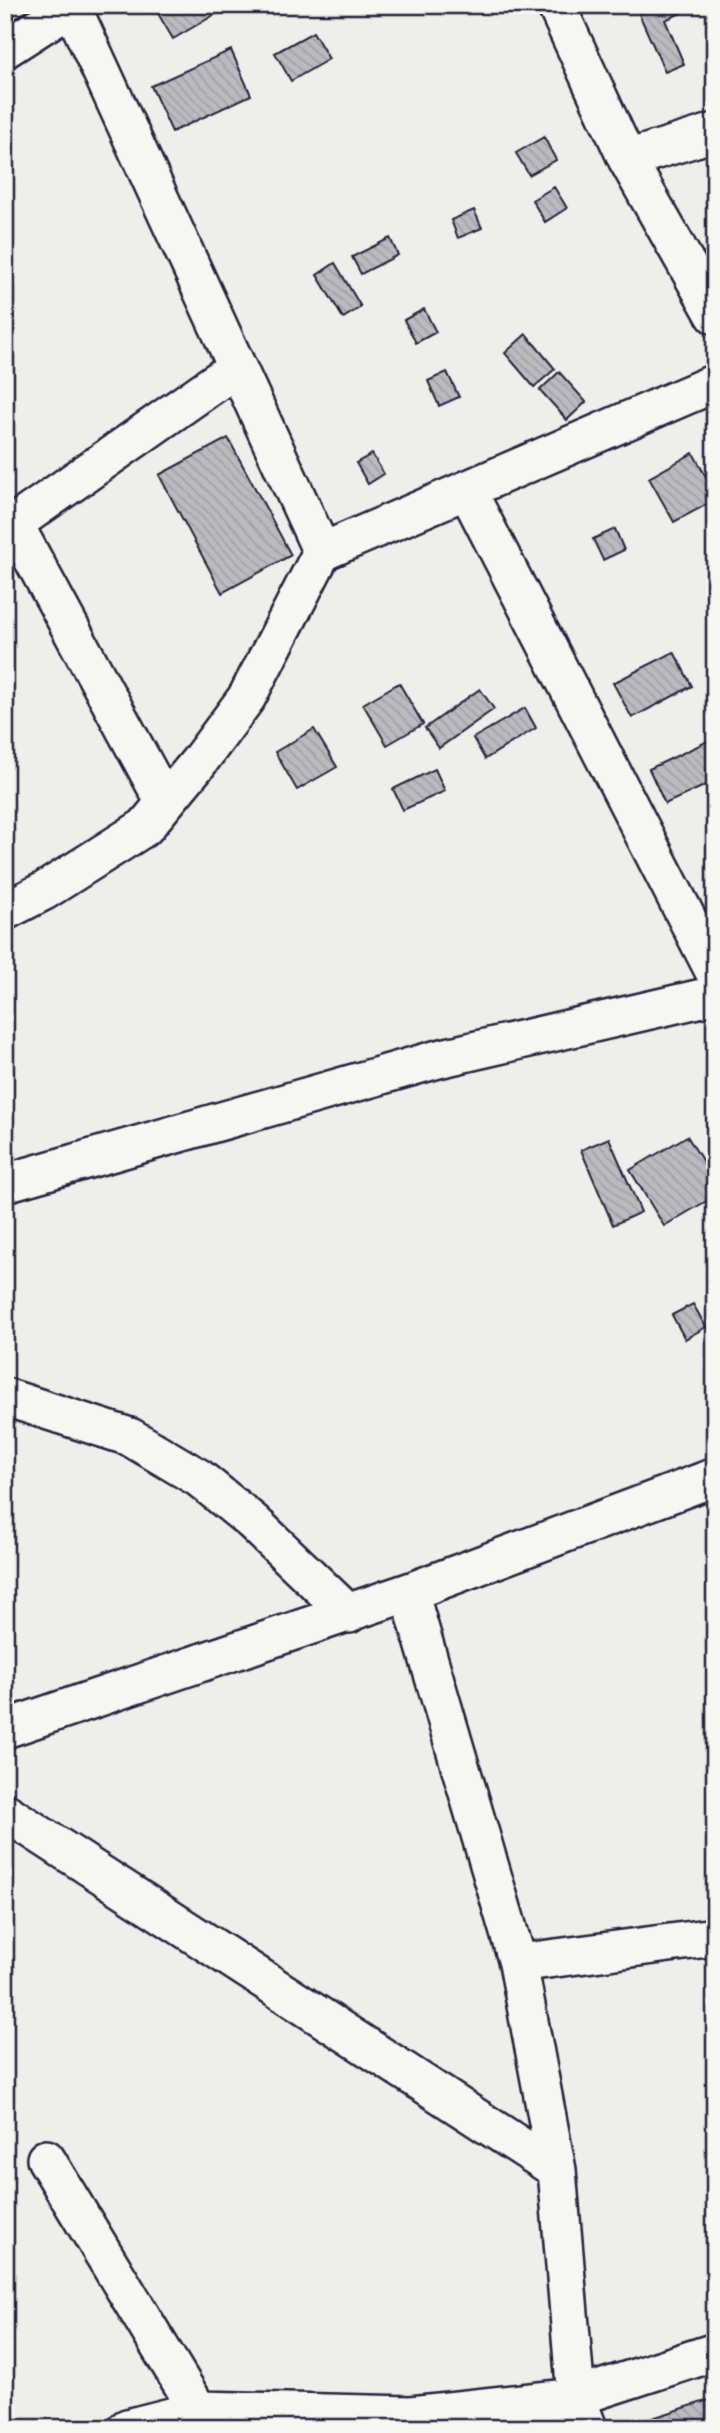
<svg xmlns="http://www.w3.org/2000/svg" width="720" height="2433" viewBox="0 0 720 2433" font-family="Dekko,sans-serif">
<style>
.building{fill:url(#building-back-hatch);stroke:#22223b;stroke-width:2}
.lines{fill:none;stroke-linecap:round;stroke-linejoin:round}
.minor-casing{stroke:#22223b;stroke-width:42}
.minor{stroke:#f6f6f2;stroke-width:37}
</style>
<defs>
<pattern id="building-back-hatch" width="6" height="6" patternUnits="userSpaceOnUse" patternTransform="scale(1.75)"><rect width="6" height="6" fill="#bbbbbf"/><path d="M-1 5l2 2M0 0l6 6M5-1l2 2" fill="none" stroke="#a0a0a5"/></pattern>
</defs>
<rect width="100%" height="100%" fill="#eeeeeb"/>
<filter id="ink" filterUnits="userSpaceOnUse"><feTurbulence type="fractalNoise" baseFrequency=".0143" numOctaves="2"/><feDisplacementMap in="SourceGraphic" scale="14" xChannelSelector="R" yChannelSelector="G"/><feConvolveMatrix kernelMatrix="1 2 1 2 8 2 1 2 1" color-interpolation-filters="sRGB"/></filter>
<g filter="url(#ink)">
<path class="building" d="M153,5H231L173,39Z
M635,5H699L665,20L684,64L665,72Z
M313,32L329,59L291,81L275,53Z
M231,50L251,95L172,132L151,86Z
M544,137L556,160L529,175L516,153Z
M554,187L567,208L545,222L532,200Z
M474,210L482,228L458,238L451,220Z
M390,238L398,255L361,274L352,257Z
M335,263L361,307L343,318L317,275Z
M424,309L436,332L416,343L404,320Z
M526,334L555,369L534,387L505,353Z
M447,372L459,397L439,406L428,381Z
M559,372L586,402L567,420L540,390Z
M228,438L291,555L222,593L159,475Z
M693,453L715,493V500L674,522L649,478Z
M372,454L384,474L368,484L356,463Z
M615,529L624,550L603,560L593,539Z
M674,652L692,686L632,718L613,683Z
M399,683L423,724L387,745L363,704Z
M480,689L494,709L439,748L425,728Z
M525,708L536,728L485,759L473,738Z
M314,729L337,767L297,790L275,752Z
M710,740L715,749V781L665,804L649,769Z
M435,769L445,791L403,810L393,789Z
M715,908V941L699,919Z
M687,1136L715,1181V1196L664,1226L630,1170Z
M609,1138L641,1212L613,1225L581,1150Z
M693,1304L706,1327L685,1339L672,1315Z
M715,2398V2428H621Z"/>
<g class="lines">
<g class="minor-casing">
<path id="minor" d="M71,5L322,552
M556,5L627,159L715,315
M5,49L72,6
M627,159L715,132
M467,490L715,973
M14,524L165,803
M5,530L236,368
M5,911L44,891L145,827L198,763L247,697L322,552L715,383
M5,1183L438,1059L715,995
M5,1397L130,1437L199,1478L253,1522L349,1614
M409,1592L518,1963L715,1937
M5,1729L409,1592L715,1477
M5,1812L557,2170
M518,1963L557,2170L576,2397L588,2428
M46,2159L198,2410
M127,2428L198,2410L411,2415L576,2397L715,2352"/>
</g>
<use href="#minor" class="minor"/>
</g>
</g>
<rect width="720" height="2433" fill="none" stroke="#f6f6f2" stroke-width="28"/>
<rect x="14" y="14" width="692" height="2405" fill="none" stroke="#22223b" stroke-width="2.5" filter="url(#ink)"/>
</svg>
